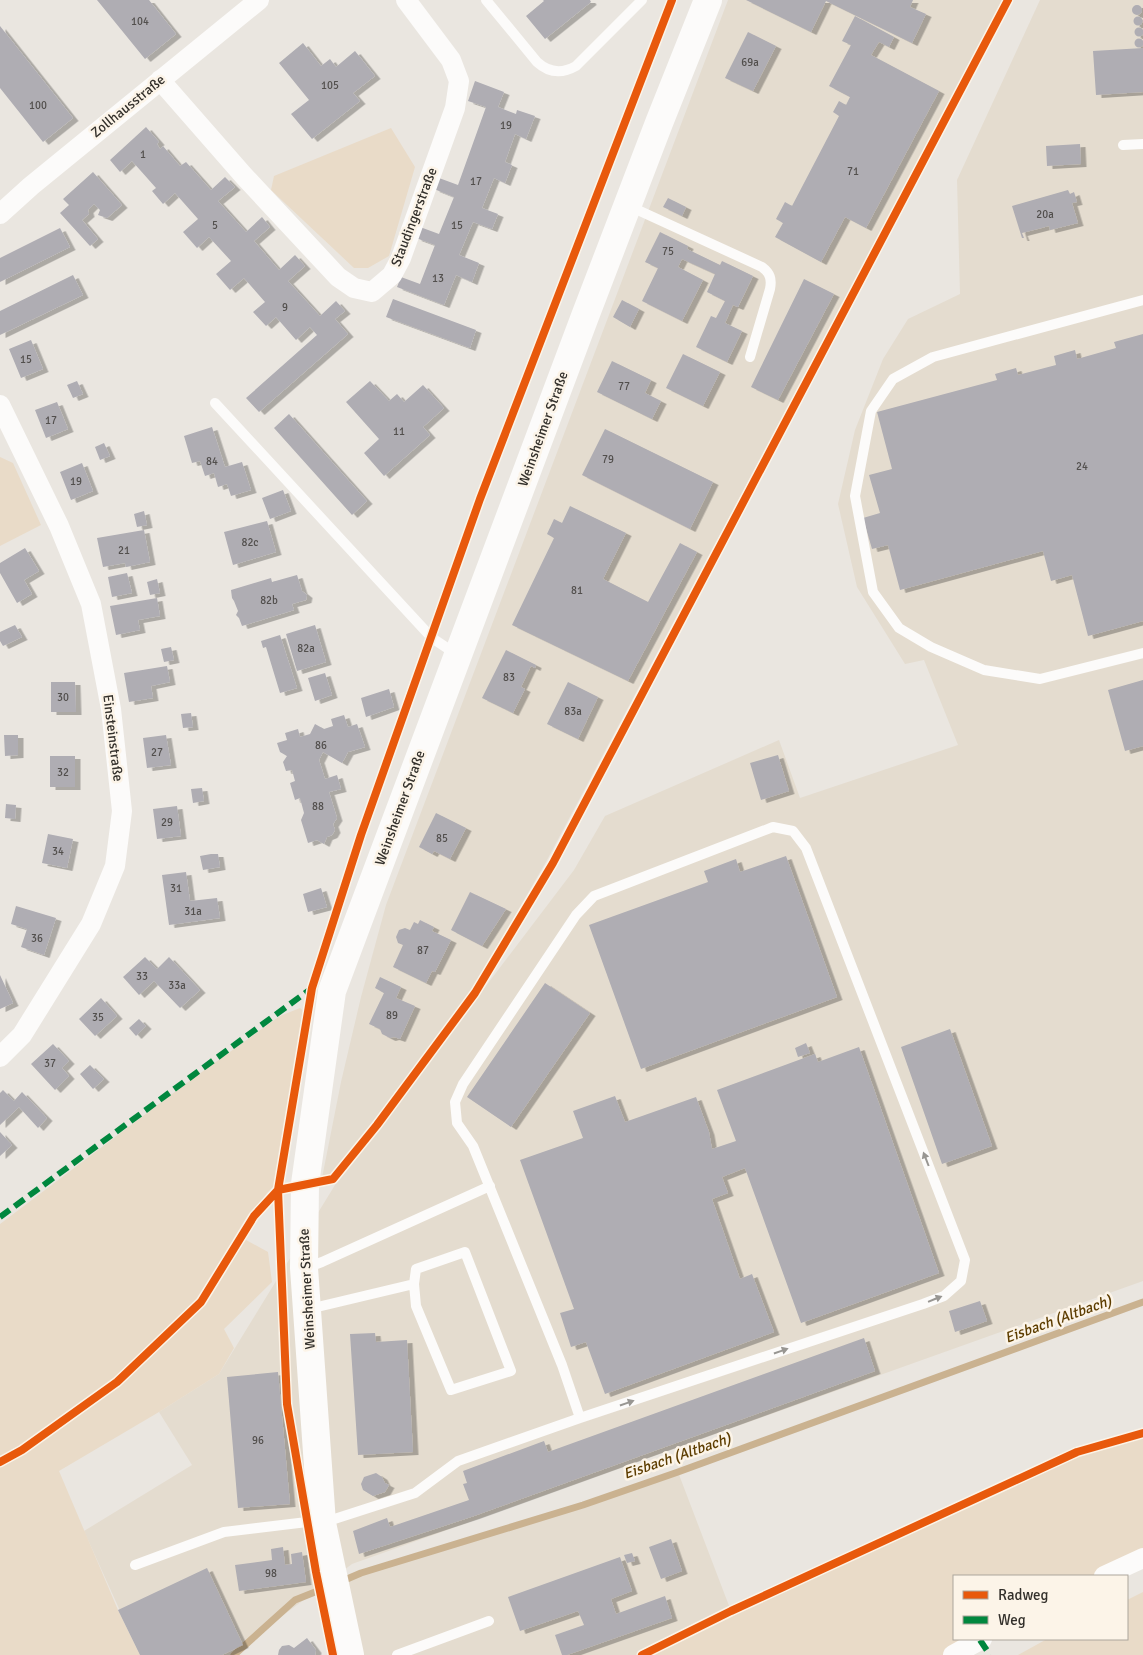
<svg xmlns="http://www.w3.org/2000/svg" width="1143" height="1655" viewBox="0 0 1143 1655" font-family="Signika,sans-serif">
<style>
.built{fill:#e4dccf}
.green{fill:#e9dbc8}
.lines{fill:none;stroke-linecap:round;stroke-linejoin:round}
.stream{stroke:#cab290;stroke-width:7}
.building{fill:#afadb3;filter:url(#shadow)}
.service{stroke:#fcfbfa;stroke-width:10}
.minor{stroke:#fcfbfa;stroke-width:20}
.secondary{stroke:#fcfbfa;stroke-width:28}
.quiet{stroke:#00873e;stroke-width:6;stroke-dasharray:12 6;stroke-linecap:butt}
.cycleway-casing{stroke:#fcf4e8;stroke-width:11}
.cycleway{stroke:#e8590c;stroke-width:8}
.oneway{fill:#989692}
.labels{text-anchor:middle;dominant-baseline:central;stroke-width:5;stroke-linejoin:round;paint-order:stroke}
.number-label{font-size:11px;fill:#524f4d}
.street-label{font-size:14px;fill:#33302b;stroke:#fcf4e8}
.water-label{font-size:15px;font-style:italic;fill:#5d3d00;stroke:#fcf4e8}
</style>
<defs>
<filter id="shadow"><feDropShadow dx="5.5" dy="3" stdDeviation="0" flood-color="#0004"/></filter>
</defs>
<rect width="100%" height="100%" fill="#eae6e0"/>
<path class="built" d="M728,0H1004L547,860L471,992L329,1179L322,1178L341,1082L361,997L386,905Z
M1040,0H1143V1281L352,1564L230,1655H140L84,1531L192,1465L159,1412L219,1374L335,1185L574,870L605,816L779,740L800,798L958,745L924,660L905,664L857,587L838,504L855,430L883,359L908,319L960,294L957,180Z
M678,1472L731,1611L642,1655H349L336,1591L361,1573L583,1505Z"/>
<path class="green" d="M391,128L415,167L389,256L368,268H354L271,190L274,176Z
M0,457L13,463L41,525L0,546Z
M300,1008L311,1017L285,1175L267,1193L237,1235L268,1252L272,1282L224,1329L234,1348L219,1374L159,1412L59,1471L118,1610L140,1655H0V1224L192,1079L280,1016Z
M1143,1433V1558L1104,1576H954V1639H982L953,1655H642L731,1611L1077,1452Z
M1143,1592V1655H1018L1047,1639H1127V1600Z"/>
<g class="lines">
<path class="stream" d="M340,1582L361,1573L583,1505L678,1472L1143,1302
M234,1655L295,1600L330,1586"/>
</g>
<path class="building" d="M97,0H149L176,34L145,59Z
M543,0H590L591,2L545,39L526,16L544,1Z
M746,0H913L910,7L926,14L912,43L826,1L811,32Z
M1132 10a5 5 0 1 1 10 0a5 5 0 1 1-10 0Z
M855,16L894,37L889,47L879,42L871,55L939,91L866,228L845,217L821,262L775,237L783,223L776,219L785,202L792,206L839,116L833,112L839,101L846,105L850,97L829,86L851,45L842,41Z
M1133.5 21a4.5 4.5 0 1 1 9 0a4.5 4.5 0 1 1-9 0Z
M0,26L73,118L43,142L0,88Z
M1134.5 32a4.5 4.5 0 1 1 9 0a4.5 4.5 0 1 1-9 0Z
M748,32L776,46L753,91L725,78Z
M1134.5 43a4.5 4.5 0 1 1 9 0a4.5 4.5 0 1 1-9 0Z
M303,43L321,66L330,59L336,67L355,51L375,76L353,93L360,101L312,139L291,114L309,100L279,63Z
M1143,48V92L1096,95L1093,51Z
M475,81L504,92L498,107L516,114L517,110L535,116L526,139L515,134L505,162L512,165L505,183L494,178L482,208L498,214L492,229L473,222L459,255L479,263L472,282L456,275L444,305L397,287L401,277L420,284L435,245L416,238L420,227L439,234L454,197L434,189L439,178L458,185L486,107L468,101Z
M146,127L159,142L157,144L160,149L163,146L180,166L186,162L211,190L225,177L235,187L218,201L246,232L262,217L270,227L254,241L279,270L295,255L305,266L288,281L320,316L336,301L345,311L335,319L348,334L259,412L246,398L317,335L310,327L296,340L276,317L266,326L253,312L265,302L244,278L230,290L216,274L231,261L209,237L197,248L183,232L198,219L175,193L163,204L152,191L156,188L132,161L120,172L110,160Z
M1080,144L1081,164L1047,166L1046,146Z
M93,172L122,205L107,218L98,215L100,210L94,204L88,210L89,214L82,220L98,239L90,246L60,213L69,205L63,199Z
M1068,190L1070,194L1074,192L1077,202L1072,203L1078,223L1050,230L1049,226L1022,233L1024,238H1022L1012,206Z
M668,198L686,207L682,216L663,207Z
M60,228L70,247L0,282V258Z
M660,232L688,246L687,249L720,265L722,261L753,276L738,307L733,305L725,323L742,331L727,362L696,347L711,316L716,318L725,301L707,292L715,274L682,259L678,267L703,280L682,321L642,301L658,268L645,262Z
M73,275L83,295L0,335V311Z
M804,279L834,294L778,400L751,387Z
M393,299L476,330L470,348L386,317Z
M622,300L639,309L630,327L613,317Z
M1143,334V621L1088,636L1072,575L1051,581L1043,551L900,590L888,545L872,549L863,518L880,513L869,475L892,469L877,412L997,380L995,374L1016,368L1018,375L1056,365L1054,356L1075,350L1077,359L1116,348L1114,342Z
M31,340L43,369L21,378L9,349Z
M683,354L720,372L703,406L666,388Z
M612,361L651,380L645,393L661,401L652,419L597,392Z
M77,381L83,394L73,398L67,385Z
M370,381L389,401L397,394L404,402L423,385L444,408L423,427L430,435L384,476L364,453L379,439L346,402Z
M57,402L68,429L46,438L35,410Z
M289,414L367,501L352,515L274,428Z
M212,427L225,467L242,462L251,490L231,496L227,484L218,487L214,473L205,476L200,461L192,463L184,436Z
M605,429L713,482L690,529L582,475Z
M104,443L110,456L100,460L95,447Z
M82,463L93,491L71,500L60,472Z
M283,490L291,511L270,519L262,498Z
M570,506L626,533L603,579L648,602L680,543L697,552L628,681L512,625L554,538L547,534L554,519L562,523Z
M144,511L147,525L137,527L134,514Z
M267,521L276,552L233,565L224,532Z
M144,530L150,562L126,567L125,563L103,567L97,538Z
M25,548L39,571L24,580L32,594L17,603L0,573V563Z
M127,573L132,593L112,597L108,577Z
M297,575L302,591L307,595L306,600L292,604L294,610L242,626L239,618L236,615L238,611L234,601L232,598L231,590L271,578L272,582Z
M157,579L160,593L150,595L147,582Z
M157,598L160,616L138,620L140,630L116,635L110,606Z
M15,625L22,637L3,646L0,641V632Z
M315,625L326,662L297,671L286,634Z
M280,635L297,688L280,693L266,647L263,648L261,641Z
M171,647L174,660L164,662L161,649Z
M506,650L536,665L535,668L531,666L521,687L525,689L513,713L482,698Z
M167,666L170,682L151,686L153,698L129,702L124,673Z
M325,673L332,695L315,701L308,678Z
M1143,680V746L1125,751L1108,690Z
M51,682H75L76,712H51Z
M568,682L598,697L578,739L547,724Z
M389,689L394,707L366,717L361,698Z
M191,713L193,727L183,728L181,714Z
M344,715L348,727L357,724L365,747L348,752L342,763L323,752L319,760L325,779L337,775L341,789L329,792L337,818L333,824L335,830L332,835L327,837L324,844L317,840L308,843L301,820L304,813L300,798L295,800L290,783L295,781L292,770L286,771L283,762L287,756L280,752L277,743L287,740L285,733L298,729L300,737L310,734L315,724L324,729L333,726L331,719Z
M4,735H18V755L5,756Z
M166,735L171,765L147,768L143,738Z
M778,755L789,791L761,800L750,763Z
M50,756H75V787H50Z
M202,788L204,801L193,803L191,789Z
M6,804L16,805L15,819L5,818Z
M177,806L181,836L157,839L153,809Z
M436,813L466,828L450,859L434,851L432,854L419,847Z
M48,834L73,839L67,868L42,863Z
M211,854H218L220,867L203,870L200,856Z
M786,856L837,997L641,1069L589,925L708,882L704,871L736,859L740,872Z
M186,872L190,901L217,898L220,918L169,925L162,875Z
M321,888L327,907L308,912L303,894Z
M470,892L506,909L482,946L451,930Z
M16,906L56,918L44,955L21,947L27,929L11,924Z
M420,920L434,927L432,931L451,940L435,972L432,971L426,983L393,967L403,945L398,943L396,937L399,930L405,928L410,930L414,922L418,924Z
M145,957L157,969L169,957L200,990L180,1008L154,981L139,995L123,977Z
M0,975L13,1003L0,1009Z
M380,977L401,987L396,998L415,1006L400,1039L394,1037L390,1038L382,1034L380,1029L369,1024L384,993L375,988Z
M545,983L590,1013L511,1127L467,1097Z
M101,998L117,1016L95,1036L79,1019Z
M139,1019L146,1026L136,1036L129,1028Z
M950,1029L992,1146L942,1164L901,1047Z
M806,1043L810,1053L798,1057L795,1048Z
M53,1044L69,1061L62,1068L69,1076L55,1090L31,1064Z
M859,1047L939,1273L801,1323L745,1168L722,1177L728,1193L712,1199L740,1279L752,1274L774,1332L605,1394L586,1342L571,1347L560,1313L574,1309L520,1160L583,1138L573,1111L615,1096L625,1122L696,1097L709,1132L712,1149L736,1141L717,1090L815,1054L818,1062Z
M90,1065L104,1079L93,1089L80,1074Z
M3,1090L14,1101L22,1092L47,1118L38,1128L19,1107L0,1125V1093Z
M0,1132L12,1145L0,1156Z
M980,1301L987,1321L955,1332L949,1311Z
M375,1333L376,1342L407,1340L413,1452L358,1455L350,1334Z
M864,1338L875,1371L474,1516L359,1554L353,1531L387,1518L390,1527L469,1500L463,1484L467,1483L463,1471L544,1441L548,1452Z
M278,1372L290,1504L238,1508L227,1377Z
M376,1473L382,1477L385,1483L389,1485L385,1492L373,1496L363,1490L361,1484L364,1477Z
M671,1539L682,1571L661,1579L649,1547Z
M283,1547L285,1565L292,1564L291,1554L302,1552L306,1582L239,1591L235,1565L272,1560L271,1549Z
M632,1553L635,1561L627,1563L624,1555Z
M620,1557L632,1591L611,1599L616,1614L665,1596L672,1618L567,1655H562L555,1635L584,1625L578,1611L520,1631L508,1597Z
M207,1568L243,1645L222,1655H140L118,1610Z
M307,1638L316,1650L315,1655H278L279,1650L282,1646L289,1645L294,1648Z"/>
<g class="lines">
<path class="service" d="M486,0L537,62C549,73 562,74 576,66L642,0
M1123,145L1143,144
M629,206L762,267C770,273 772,279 770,289L750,357
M1143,300L933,357L893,379L871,411L855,496L873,592L899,628L931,647L984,670L1040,679L1143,653
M215,403L432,638L456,654
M306,1268L322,1262L490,1186
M309,1309L414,1284L416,1306L451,1390L511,1371L465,1252L416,1269L414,1284
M135,1565L224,1532L307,1522L322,1523L415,1493L458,1461L580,1418L923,1304L944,1296L961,1281L965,1260L806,848L793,831L773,827L594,896L576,915L463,1084L455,1102L457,1123L473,1146L562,1365L580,1418
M397,1655L489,1621"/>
<path class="minor" d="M160,80L244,176L338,277L354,288L372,292L392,275L401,258L455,108L459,81L451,60L406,0
M0,214L31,186L259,0
M0,405L59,526L91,604L111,709L122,811L115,866L91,924L22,1035L0,1057
M1104,1576L1143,1558
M953,1655L982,1639"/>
<path class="secondary" d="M350,1655L322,1523L304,1268L305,1184L332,991L584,319L659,123L708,0"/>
<path class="quiet" d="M0,1217L312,988
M980,1640L990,1655"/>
<g class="cycleway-casing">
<path id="cycleway" d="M0,1462L22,1450L117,1382L201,1302L254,1216L278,1190L333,1179L377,1125L475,993L553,863L1008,0
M333,1655L316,1572L287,1404L278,1190L312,988L361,835L480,499L672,0
M642,1655L731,1611L1077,1452L1143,1433"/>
</g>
<use href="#cycleway" class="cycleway"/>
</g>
<defs><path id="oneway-solid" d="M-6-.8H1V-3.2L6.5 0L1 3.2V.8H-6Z" transform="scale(1.25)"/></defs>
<g class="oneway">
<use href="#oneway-solid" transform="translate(926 1159) rotate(-111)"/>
<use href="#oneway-solid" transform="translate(935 1299) rotate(-22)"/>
<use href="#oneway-solid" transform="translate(781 1351) rotate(-19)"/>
<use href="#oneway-solid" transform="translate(627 1403) rotate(-19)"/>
</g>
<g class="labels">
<g class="number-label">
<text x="140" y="21">104</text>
<text x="750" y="62">69a</text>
<text x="330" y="85">105</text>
<text x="38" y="105">100</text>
<text x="506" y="125">19</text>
<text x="143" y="154">1</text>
<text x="853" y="171">71</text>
<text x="476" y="181">17</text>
<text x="1045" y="214">20a</text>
<text x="215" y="225">5</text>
<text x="457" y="225">15</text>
<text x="668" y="251">75</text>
<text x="438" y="278">13</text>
<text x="285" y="307">9</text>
<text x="26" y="359">15</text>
<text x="624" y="386">77</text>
<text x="51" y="420">17</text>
<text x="399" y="431">11</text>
<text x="608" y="459">79</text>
<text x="212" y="461">84</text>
<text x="1082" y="466">24</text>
<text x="76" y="481">19</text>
<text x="250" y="542">82c</text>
<text x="124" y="550">21</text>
<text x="577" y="590">81</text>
<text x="269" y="600">82b</text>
<text x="306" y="648">82a</text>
<text x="509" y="677">83</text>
<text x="63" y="697">30</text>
<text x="573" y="711">83a</text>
<text x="321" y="745">86</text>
<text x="157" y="752">27</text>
<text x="63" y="772">32</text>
<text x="318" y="806">88</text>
<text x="167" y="822">29</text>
<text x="442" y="838">85</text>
<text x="58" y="851">34</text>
<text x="176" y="888">31</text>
<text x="193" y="911">31a</text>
<text x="37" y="938">36</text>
<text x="423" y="950">87</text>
<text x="142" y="976">33</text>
<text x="177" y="985">33a</text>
<text x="392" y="1015">89</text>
<text x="98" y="1017">35</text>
<text x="50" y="1063">37</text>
<text x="258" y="1440">96</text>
<text x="271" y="1573">98</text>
</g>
<g class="street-label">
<text transform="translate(128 106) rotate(-39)">Zollhausstraße</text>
<text transform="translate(414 217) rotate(-69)">Staudingerstraße</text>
<text transform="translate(543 429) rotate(-70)">Weinsheimer Straße</text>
<text transform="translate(113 738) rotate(83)">Einsteinstraße</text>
<text transform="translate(400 808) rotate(-70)">Weinsheimer Straße</text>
<text transform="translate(307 1289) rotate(-93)">Weinsheimer Straße</text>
</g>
<g class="water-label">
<text transform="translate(1058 1319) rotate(-20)">Eisbach (Altbach)</text>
<text transform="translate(677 1456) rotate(-19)">Eisbach (Altbach)</text>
</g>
</g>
<rect x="953" y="1575" width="175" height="65" fill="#fcf4e8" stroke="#aca69c"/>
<rect x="963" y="1591" width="25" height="8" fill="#e8590c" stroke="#aca69c"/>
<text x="998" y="1600" font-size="15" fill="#33302b">Radweg</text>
<rect x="963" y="1616" width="25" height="8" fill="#00873e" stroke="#aca69c"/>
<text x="998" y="1625" font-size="15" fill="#33302b">Weg</text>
</svg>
